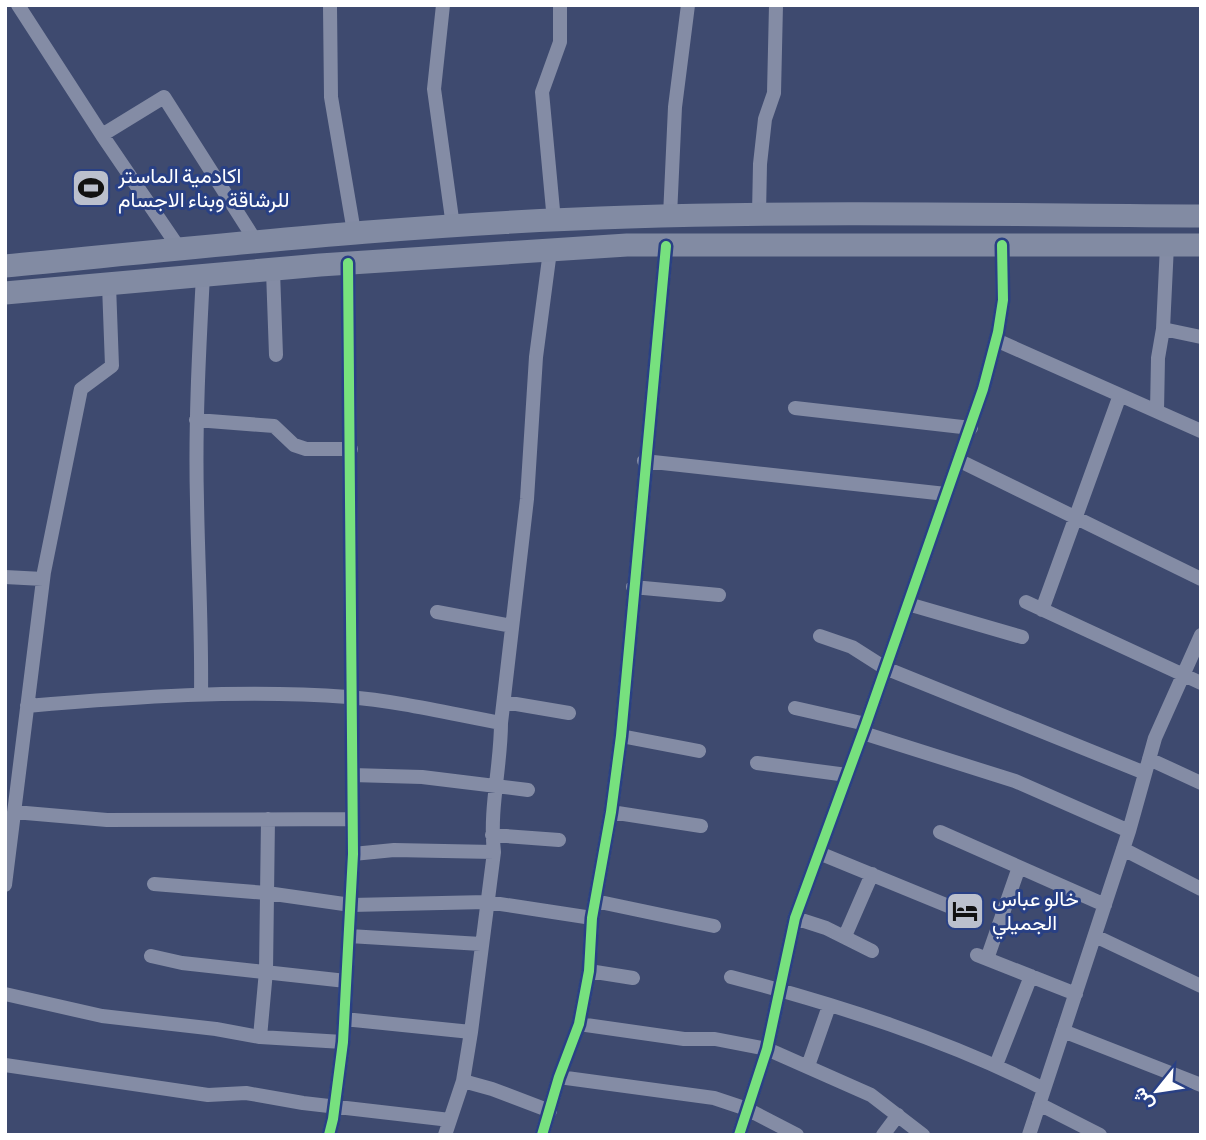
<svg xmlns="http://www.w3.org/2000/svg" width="1206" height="1140" viewBox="0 0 1206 1140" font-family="'Sofia Sans Condensed',Vazirmatn,sans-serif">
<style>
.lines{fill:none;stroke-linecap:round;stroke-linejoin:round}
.minor{stroke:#848ca5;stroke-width:14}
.primary{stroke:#828ba3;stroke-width:23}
.cycleway-casing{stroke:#294084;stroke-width:15}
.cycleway{stroke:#77e17e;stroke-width:10}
.labels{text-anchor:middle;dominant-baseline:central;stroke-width:6;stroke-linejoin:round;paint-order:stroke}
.poi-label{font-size:21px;fill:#fff;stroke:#294084;text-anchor:start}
</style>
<rect width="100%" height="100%" fill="#3e4a6f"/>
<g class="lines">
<path class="minor" d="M18,5L102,135L179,248
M443,5L434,89L453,226
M330,7L331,97L354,232
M102,135L164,97L255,240
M759,214L760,164L765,119L774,93L776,5
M670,216L675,107L688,5
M554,221L542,92L560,42V5
M273,271L276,355
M1163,329L1201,337
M996,340L1201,431
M795,408L971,428
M1157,411L1158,358L1163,329L1167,245
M196,420L274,426L294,445L306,449H351
M958,460L1201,579
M644,461L946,494
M5,577L43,579
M633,587L719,595
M1026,602L1201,683
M908,604L1022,637
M1042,610L1120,395
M437,612L512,626
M820,636L852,647L885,668L1145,773
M201,695C202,630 198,566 197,501C195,426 199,351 203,275
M504,702L569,713
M27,706C133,697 241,689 348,697C398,701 452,714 501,723
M795,708L866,724
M863,733L1015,781L1129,831
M621,736L699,751
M1149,759L1201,783
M757,763L847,775
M352,775L422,777L528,790
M14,812L107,820L353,819
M611,812L701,826
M940,832L1105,905
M492,835L559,840
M1123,849L1201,889
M819,853L963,912
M353,854L394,850L494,852
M154,884L267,893L351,905L487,902L592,918
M5,885L44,572L81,389L112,366L109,285
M595,901L714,926
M795,918L826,928L872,951
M349,936L481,944
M845,936L872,874
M1095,936L1201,986
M977,955L1076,994
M151,956L182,963L346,981
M987,959L1019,867
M589,971L633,978
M731,977C838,1005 945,1039 1044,1089
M5,994L102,1016L216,1029L260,1037L343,1042
M344,1019L471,1032
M579,1024L684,1039H715L767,1049L871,1095L923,1135
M1063,1031L1201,1085
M260,1037L266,971L268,819
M5,1065L208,1095L246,1093L303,1103L450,1120
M996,1065L1031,976
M808,1066L829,1006
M559,1077L714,1098L747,1109L797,1135
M463,1081L492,1089L550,1111
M1039,1104L1100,1135
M329,1135L333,1119L343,1042L353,854L348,263
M445,1135L463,1081L471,1032L494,852C489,809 501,766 501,723L527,499L536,357L550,251
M542,1135L559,1077L579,1024L589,971L592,918L611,812L621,736L666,246
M739,1135L767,1049L795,918L866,724L983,389L998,332L1003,300L1002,245
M883,1135L898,1115
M1029,1135L1129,831L1155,738L1201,635"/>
<path class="primary" d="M5,266C213,246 420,223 629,217C819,211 1010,215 1201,216
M5,293L320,265L627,245H1201"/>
<g class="cycleway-casing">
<path id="cycleway" d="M329,1135L333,1119L343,1042L353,854L348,263
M542,1135L559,1077L579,1024L589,971L592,918L611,812L621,736L666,246
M739,1135L767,1049L795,918L866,724L983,389L998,332L1003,300L1002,245"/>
</g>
<use href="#cycleway" class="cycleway"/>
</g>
<defs>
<g id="stadium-square" transform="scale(2.0125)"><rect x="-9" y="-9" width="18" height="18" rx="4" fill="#bbc0cd" stroke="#294084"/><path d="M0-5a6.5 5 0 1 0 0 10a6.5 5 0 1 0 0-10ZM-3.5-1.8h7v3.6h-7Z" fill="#111"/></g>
<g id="hotel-square" transform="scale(2.0125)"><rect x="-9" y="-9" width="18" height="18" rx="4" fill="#bbc0cd" stroke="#294084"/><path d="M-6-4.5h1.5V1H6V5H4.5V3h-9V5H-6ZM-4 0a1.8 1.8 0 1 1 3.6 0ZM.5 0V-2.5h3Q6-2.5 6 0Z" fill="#111"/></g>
</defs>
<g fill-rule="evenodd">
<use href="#stadium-square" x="91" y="188"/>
<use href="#hotel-square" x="965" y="911"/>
</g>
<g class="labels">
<g class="poi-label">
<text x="118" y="176">اكادمية الماستر<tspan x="118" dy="24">للرشاقة وبناء الاجسام</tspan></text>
<text x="992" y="899">خالو عباس<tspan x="992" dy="24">الجميلي</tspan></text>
</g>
</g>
<rect width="1206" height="1140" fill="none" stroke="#ffffff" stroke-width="14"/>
<g transform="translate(1157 1091) rotate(240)" stroke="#294084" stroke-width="5" paint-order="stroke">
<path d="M0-5L12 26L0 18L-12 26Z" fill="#ffffff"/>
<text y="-10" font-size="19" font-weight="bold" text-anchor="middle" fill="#ffffff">ش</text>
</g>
</svg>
